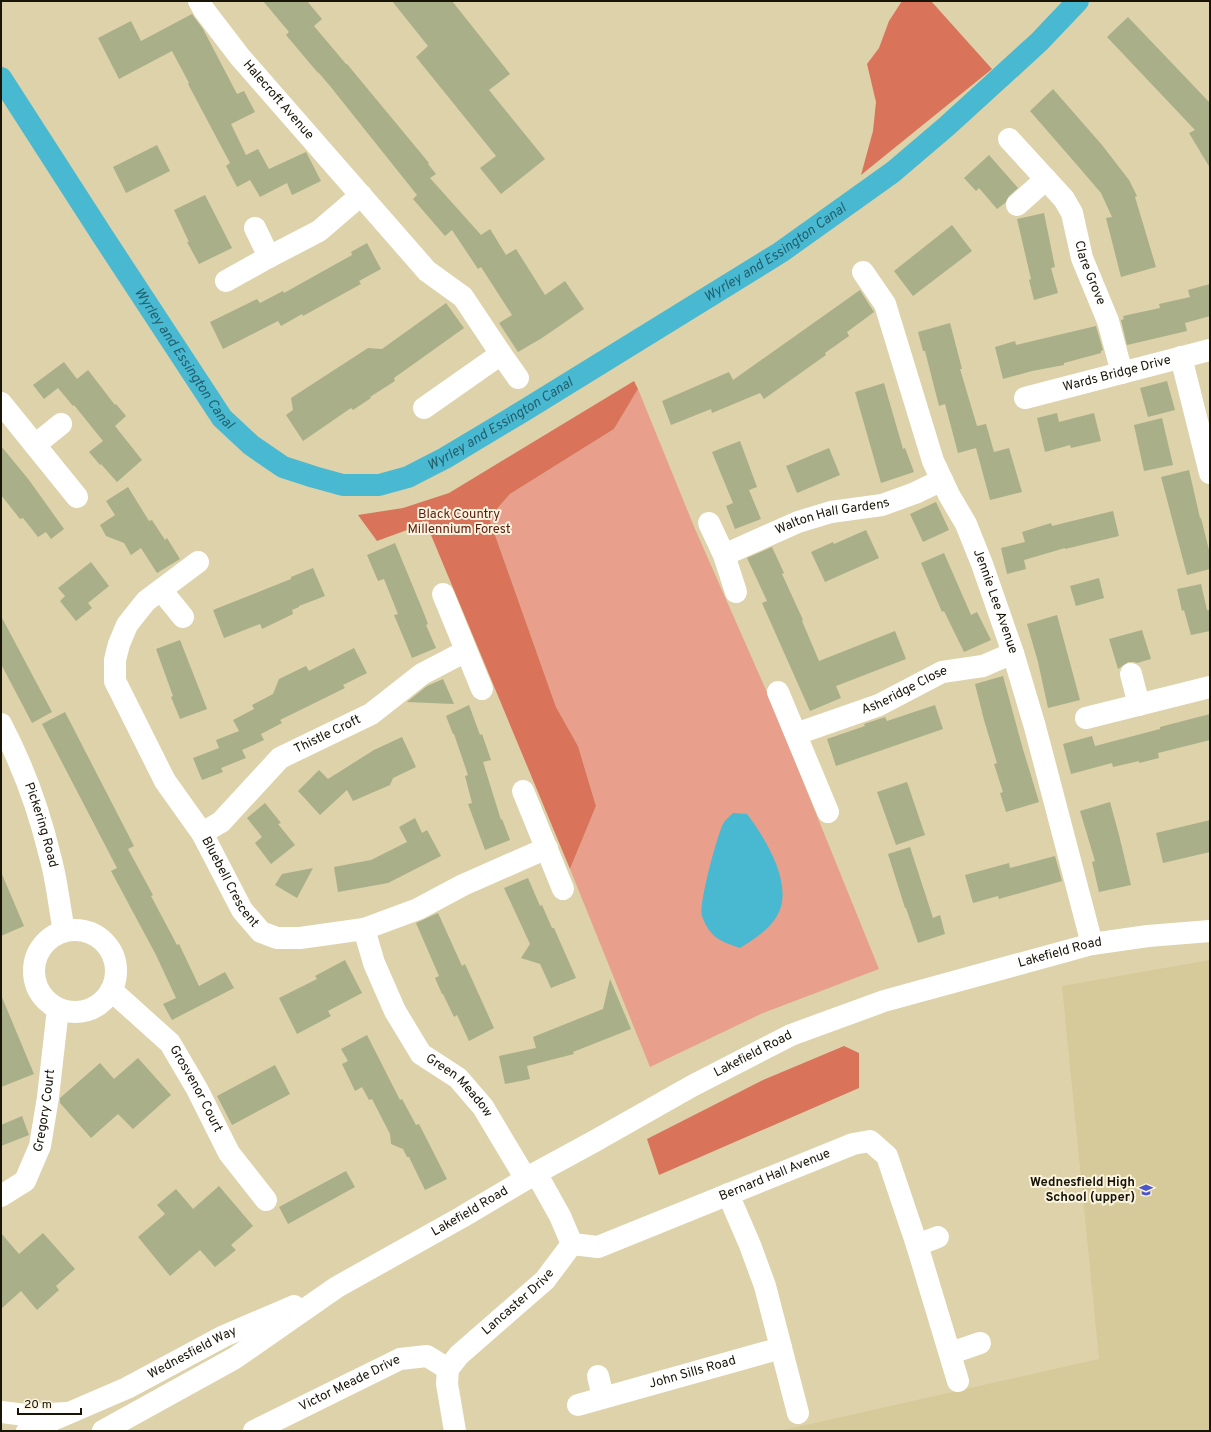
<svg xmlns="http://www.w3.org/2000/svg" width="1211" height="1432" viewBox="0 0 1211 1432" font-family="Overpass,sans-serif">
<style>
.built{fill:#d6c99a}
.green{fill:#e89f8c}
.forest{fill:#d9745b}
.water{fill:#49b8d1}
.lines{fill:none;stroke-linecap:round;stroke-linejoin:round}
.canal{stroke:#49b8d1;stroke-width:22}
.building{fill:#a9af88}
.minor{stroke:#fff;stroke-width:22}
.major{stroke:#fff;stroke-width:22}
.labels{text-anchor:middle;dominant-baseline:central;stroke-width:4;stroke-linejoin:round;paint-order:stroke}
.street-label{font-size:13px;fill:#181406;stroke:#f9f3df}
.park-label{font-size:13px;fill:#5b1b0c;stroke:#f9f3df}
.poi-label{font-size:13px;font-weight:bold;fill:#181406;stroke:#f9f3df;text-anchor:end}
.water-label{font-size:14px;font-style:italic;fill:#235f6c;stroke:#f9f3df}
</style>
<rect width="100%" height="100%" fill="#ddd2aa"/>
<path class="built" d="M1210,960V1431H779L1099,1359L1062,986Z"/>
<path class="green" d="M638,389L695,529L766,690L879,969L763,1013L650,1067L570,869L596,806L578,746L556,707L489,518L510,494L614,429Z"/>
<path class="forest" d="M902,1H931L992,69L861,175L873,131L876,102L867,64L879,48L889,21Z
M634,381L638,389L614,429L510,494L489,518L556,707L578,746L596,806L570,869L426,523L377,541L358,515L403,508L449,493Z
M844,1046L859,1053V1088L659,1175L647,1139L763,1080Z"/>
<path class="water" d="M733,813L747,814C766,839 797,889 775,919C766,932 753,940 740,948C720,941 710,938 702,916C698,906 717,836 723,824C725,820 730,816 733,813Z"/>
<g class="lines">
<path class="canal" id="s1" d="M1,78L102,235L222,418L251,445L283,467L314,477L343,485H379L408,477L445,458L525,410L781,252L893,172L947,126L1039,42L1078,1"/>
</g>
<path class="building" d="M263,1H307L322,19L314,26L346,64H347L429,163L428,164L436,174L430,178L481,235L490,229L506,255L516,249L545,295L565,281L584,309L542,338L518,352L499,323L512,315L481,267L478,269L452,230L445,236L413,199L417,195L330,86L318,72V73L286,35L289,32Z
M392,1H452L510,74L489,90L545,159L501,194L480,168L496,156L416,57L428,46Z
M192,14L203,29L237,94L244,91L255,112L231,124L246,155L258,149L269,169L306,152L321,181L292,195L287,183L260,197L250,180L237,187L226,166L230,163L188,84L189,83L172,51L119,79L98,38L131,21L141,41Z
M1128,17L1210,103V168L1189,133L1195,130L1107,37Z
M1053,89L1102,145L1129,180L1137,196L1135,197L1156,267L1121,277L1106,218L1112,217L1101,193L1077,165L1030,111Z
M157,145L170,171L126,193L113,167Z
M989,155L1018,188L1009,196L1005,203L997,209L979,188L976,191L964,178Z
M205,195L232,248L199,264L187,242H189L174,210Z
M1044,213L1055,267L1051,268L1058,293L1034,300L1029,280L1031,279L1017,219Z
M952,225L972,251L913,296L894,271Z
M367,243L381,269L359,281L361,284L303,316L302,314L281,326L278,321L223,349L210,322L257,299L260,303L283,291L284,293L352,255L351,252Z
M1210,284V316L1185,323L1187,331L1127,345L1121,320L1124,319L1123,316L1160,308L1159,304L1190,297L1188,290Z
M860,290L874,312L847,332L849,336L825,353L826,355L764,399L760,393L712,413L711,409L671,425L662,401L729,372L733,380Z
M446,303L464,328L394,378L395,381L370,397L371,398L353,410L351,408L303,441L286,415L293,410L291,398L368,348L382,349Z
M950,323L962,369H960L977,426L986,424L994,452L1009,448L1022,492L990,500L976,448L958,453L945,404L939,406L925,351H923L918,332Z
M1096,326L1103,350L1101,351V353L1064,363V365L1032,371L1003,379L995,347L1015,341L1016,345Z
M64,362L77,379L88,370L115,405L116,404L126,416L115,426L142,460L117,482L101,464L100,465L89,452L103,441L74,405L73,406L58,388L44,399L33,385Z
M1167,381L1175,410L1148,417L1140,388Z
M884,383L903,449L905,448L914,472L881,483L855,392Z
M1057,413L1059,422L1094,413L1101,441L1071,448L1070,445L1045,452L1037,418Z
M1162,418L1173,465L1144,471L1134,425Z
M740,441L757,487L749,490L761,519L735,529L726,506L733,503L712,452Z
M1,446L29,480L64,529L51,539L46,532L38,537L23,518L20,519L1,495Z
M829,448L840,475L797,493L786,466Z
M1189,470L1200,518H1201L1210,554V569L1187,575L1161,477Z
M128,487L149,521L152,520L165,540L167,538L180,559L157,573L141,548L131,555L124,543L106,536L100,525L115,515L106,501Z
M936,502L949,530L923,542L910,514Z
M1113,511L1119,536L1065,549V548L1024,560L1026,569L1007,574L1001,548L1025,542L1022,532L1051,523L1052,526Z
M866,530L879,558L825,582L811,552L833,542L834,544Z
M395,543L423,611L428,624L426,625L436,648L412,658L394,615L398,614L384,579L378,581L367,555Z
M772,547L784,573L782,574L803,620L802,621L819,661L895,631L906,659L836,686L841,698L810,711L762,603L767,601L747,558Z
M944,553L971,615L977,612L991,640L964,652L944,611L942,612L921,563Z
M91,562L109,586L88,603L92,608L76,621L60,601L65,596L58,588Z
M313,568L325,596L299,606V607L292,610L293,614L262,629L260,624L224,638L213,610L291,579V577Z
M1099,578L1104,598L1076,606L1070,586Z
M1201,584L1207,610H1210V631L1191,635L1184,610L1182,611L1177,589Z
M1057,615L1080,700L1048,708L1038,662L1027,624Z
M1,616L52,712L32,723L1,664Z
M1142,630L1151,659L1137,663L1134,662H1128L1118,669L1109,639Z
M180,640L207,709L180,719L171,697L173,696L156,649Z
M354,648L367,673L343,685L345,688L280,720L282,723L261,734L264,740L242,750L246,758L221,768L223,772L202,780L193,758L219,748L216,740L239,731L233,720L254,709L252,705L273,694L279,679L306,666L309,671Z
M1003,676L1022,746L1039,802L1006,812L1000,793L1003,792L994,764L997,763L984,720L975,684Z
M443,679L454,704L407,702L427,686Z
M469,705L480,735L482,734L491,760L483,762L501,820L502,819L510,840L485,850L468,804L472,803L465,776L468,775L454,734H453L446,716Z
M935,705L943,729L836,766L827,739L865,726L864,724L885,717L887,721Z
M65,712L134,846L128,849L153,895L151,896L177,945L179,944L199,986L225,972L234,988L172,1020L163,1004L176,998L156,955L111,871L117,868L42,724Z
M1210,714V740L1158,753L1159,758L1139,763V761L1113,767L1112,763L1071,774L1063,744L1092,736L1095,746L1160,729V727Z
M402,737L416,767L393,778L390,785L353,801L347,790L320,815L298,791L319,770L328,779L374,750Z
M907,782L925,835L896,845L877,792Z
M1110,802L1119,835L1131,885L1099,892L1092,862L1095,861L1080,811Z
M265,803L281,823L278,824L295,845L271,864L255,843L262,837L247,818Z
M415,818L422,833L427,830L441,856L388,883L338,892L334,867L371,860L407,842L399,827Z
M1210,820V852L1163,863L1156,833Z
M910,847L933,918L940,915L945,934L918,943L906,908H905L888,854Z
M1055,856L1062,881L999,899L998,896L973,903L965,875L1009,863L1010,868Z
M313,868L297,898L275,885L282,874Z
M1,872L24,926L1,936Z
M528,878L540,906L542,905L552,928H554L576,978L551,988L540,964L521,958L530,944L504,888Z
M438,913L462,966L465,964L494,1028L469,1041L457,1015L454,1017L443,994H442L435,978L439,976L416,923Z
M345,960L362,993L328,1011L331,1016L297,1034L279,998L317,979L315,976Z
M610,979L631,1029L573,1052L574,1054L527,1066L530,1079L505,1084L499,1056L536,1048L533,1037L603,1009Z
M1,995L34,1074L1,1087Z
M367,1035L400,1100L402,1099L416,1125L419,1124L447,1179L425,1190L409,1157H407L403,1149L391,1144L390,1134L372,1099L369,1100L362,1087L355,1091L342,1064L348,1061L341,1049Z
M138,1058L171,1095L133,1129L118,1114L91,1138L60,1103V1098L100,1063L114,1079Z
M275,1065L290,1094L232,1125L217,1096Z
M22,1116L29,1135L1,1146V1125Z
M346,1171L355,1187L288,1224L279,1207Z
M219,1186L253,1226L231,1245L236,1250L215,1267L200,1250L170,1276L138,1237L165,1214L157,1205L176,1189L193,1209Z
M1,1233L19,1254L43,1233L75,1269L56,1286L59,1290L37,1310L21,1291L1,1309Z"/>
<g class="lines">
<g class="minor">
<path id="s2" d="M199,1L204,10L240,57L427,271L463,297L501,354L518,378"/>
<path id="s3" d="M1009,139L1064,199L1072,213L1082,258L1108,321L1122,373"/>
<path d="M1017,205L1046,179"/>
<path d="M255,228L269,257"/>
<path id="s4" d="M863,272L885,304L933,461L949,495L966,524L982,564L1013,653L1035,727L1092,944"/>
<path d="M226,281L269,257L319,231L361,195"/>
<path d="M1181,357L1210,473"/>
<path id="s5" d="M1025,398L1210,350"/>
<path d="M1,403L77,497"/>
<path d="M424,408L501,354"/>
<path d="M35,445L61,424"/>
<path d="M709,523L724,555L736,592"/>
<path id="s6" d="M724,555L798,522L831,512L882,505L915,493L942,480"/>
<path id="s7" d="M198,562L146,601L134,616L127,625L119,644L115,660V681L165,781L202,833L242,910L261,932L277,938H300L364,929L418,909L463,885L547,848"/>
<path d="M161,590L183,617"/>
<path d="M443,594L482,689"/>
<path d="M1131,674L1139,705"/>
<path d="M778,692L828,812"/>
<path d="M1086,718L1210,687"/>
<path id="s8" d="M1,724C23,766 39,810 50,856C57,880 59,906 64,931"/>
<path id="s9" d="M796,734L879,705L942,672L983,666L1013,653"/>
<path d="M523,791L563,889"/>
<path id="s10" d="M202,833L221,822L280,758L371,714L422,674L466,651"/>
<path id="s11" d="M364,929L374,963L395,1011L421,1054L458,1078L483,1107L526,1179"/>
<circle cx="75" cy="971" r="41"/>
<path id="s12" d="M111,990L170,1043L197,1089L229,1153L266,1200"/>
<path d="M728,1194L750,1245L765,1286L798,1413"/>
<path id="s13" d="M1,1196L25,1181L40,1146L48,1097L58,1009"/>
<path id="s14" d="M572,1244L598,1247L853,1144L870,1141L887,1156L917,1245L958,1381"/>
<path d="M917,1245L938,1237"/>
<path d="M951,1353L980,1343"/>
<path d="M598,1376L603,1397"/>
<path id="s15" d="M578,1405L781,1348"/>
<path d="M1,1412L26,1415L67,1413"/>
<path id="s16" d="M254,1431L400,1359L427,1356L448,1369"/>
<path id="s17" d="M455,1431L447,1384L448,1369L459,1355L545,1280L572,1244L560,1216L536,1173"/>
</g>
<g class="major">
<path id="s18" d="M27,1431L127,1388L224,1336L294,1306"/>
<path id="s19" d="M103,1431L235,1358L337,1287L462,1217L536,1173L593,1142L692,1086L791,1035L884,1001L1092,944L1148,936L1210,931"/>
</g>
</g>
<defs>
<g id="school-bare" transform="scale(1.08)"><path d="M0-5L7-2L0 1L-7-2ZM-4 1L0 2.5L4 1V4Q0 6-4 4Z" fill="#4c55ca" stroke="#f9f3df" stroke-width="2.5" paint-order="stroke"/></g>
</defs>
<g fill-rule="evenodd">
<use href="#school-bare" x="1146" y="1190"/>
</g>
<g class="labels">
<g class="street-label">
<text stroke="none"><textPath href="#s2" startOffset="127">Halecroft Avenue</textPath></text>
<text stroke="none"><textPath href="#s3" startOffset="160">Clare Grove</textPath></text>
<text stroke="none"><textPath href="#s5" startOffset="95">Wards Bridge Drive</textPath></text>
<text stroke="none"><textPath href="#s6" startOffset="116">Walton Hall Gardens</textPath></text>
<text stroke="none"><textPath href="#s4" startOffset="357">Jennie Lee Avenue</textPath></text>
<text stroke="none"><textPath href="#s9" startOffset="117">Asheridge Close</textPath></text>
<text stroke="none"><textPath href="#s10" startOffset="162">Thistle Croft</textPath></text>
<text stroke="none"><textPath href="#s8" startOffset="109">Pickering Road</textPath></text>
<text stroke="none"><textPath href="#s7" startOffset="386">Bluebell Crescent</textPath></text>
<text stroke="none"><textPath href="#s19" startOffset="1076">Lakefield Road</textPath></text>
<text stroke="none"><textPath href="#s19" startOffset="752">Lakefield Road</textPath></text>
<text stroke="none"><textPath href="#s11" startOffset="188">Green Meadow</textPath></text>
<text stroke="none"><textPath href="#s12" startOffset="132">Grosvenor Court</textPath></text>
<text stroke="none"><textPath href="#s13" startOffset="102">Gregory Court</textPath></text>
<text stroke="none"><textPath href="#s14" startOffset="217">Bernard Hall Avenue</textPath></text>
<text stroke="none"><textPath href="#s19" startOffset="428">Lakefield Road</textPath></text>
<text stroke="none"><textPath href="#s17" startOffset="160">Lancaster Drive</textPath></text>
<text stroke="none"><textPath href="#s18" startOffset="183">Wednesfield Way</textPath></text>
<text stroke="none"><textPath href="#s15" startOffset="119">John Sills Road</textPath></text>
<text stroke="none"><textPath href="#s16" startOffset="107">Victor Meade Drive</textPath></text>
</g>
<g class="park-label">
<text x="459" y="515">Black Country<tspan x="459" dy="15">Millennium Forest</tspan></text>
</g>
<g class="poi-label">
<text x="1135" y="1183">Wednesfield High<tspan x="1135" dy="15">School (upper)</tspan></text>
</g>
<g class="water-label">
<text stroke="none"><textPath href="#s1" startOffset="1043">Wyrley and Essington Canal</textPath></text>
<text stroke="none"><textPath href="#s1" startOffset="335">Wyrley and Essington Canal</textPath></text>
<text stroke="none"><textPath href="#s1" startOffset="719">Wyrley and Essington Canal</textPath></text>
</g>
</g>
<rect width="1211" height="1432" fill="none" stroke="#181406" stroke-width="4"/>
<path d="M18 1408v6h63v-6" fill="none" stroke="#181406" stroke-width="2"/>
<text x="24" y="1408" font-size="12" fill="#181406" stroke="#f9f3df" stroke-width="3" paint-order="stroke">20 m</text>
</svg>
